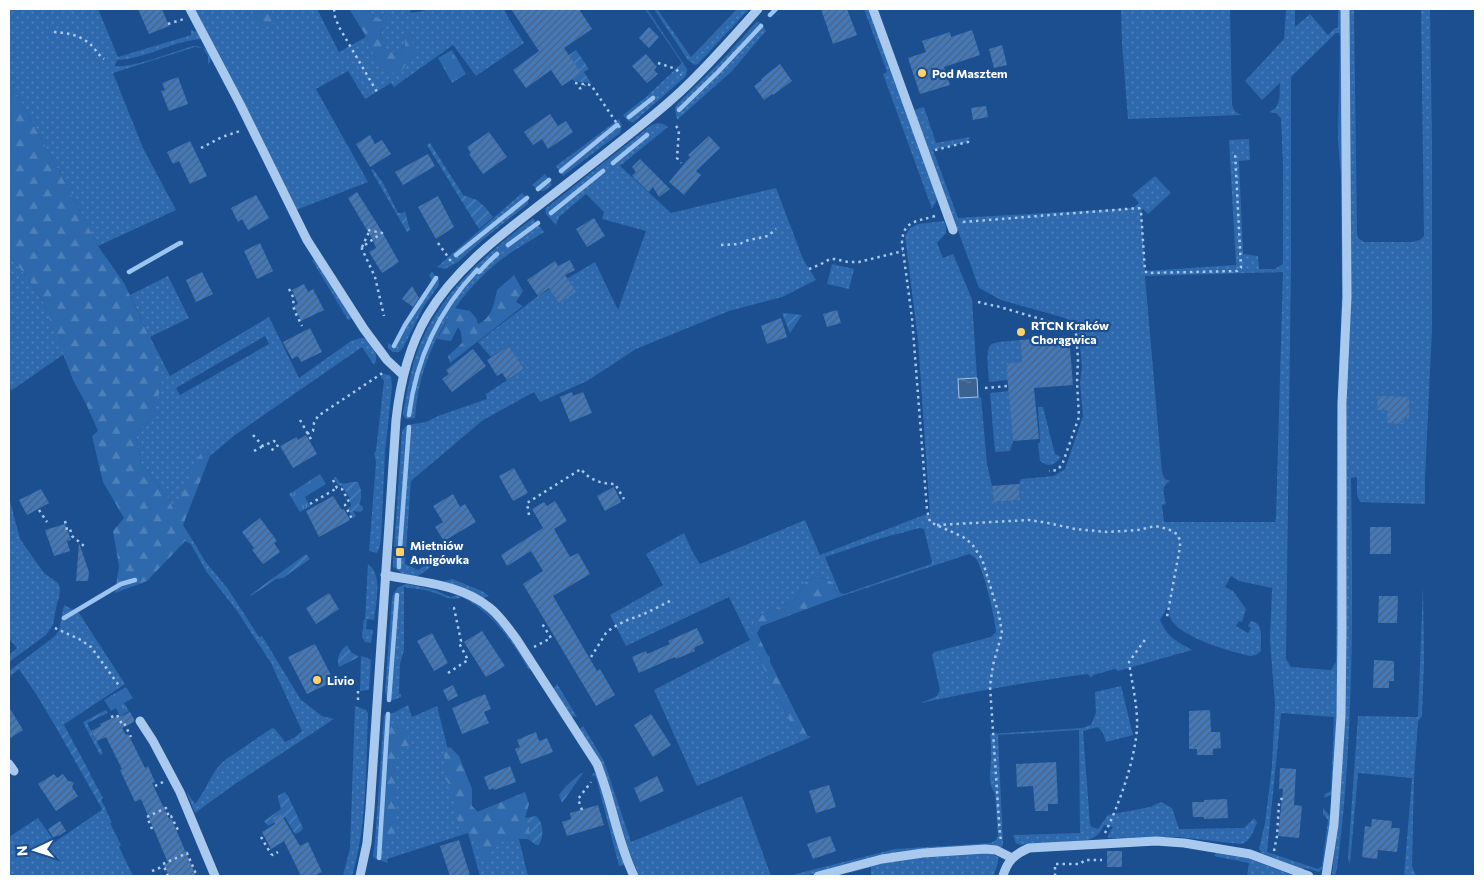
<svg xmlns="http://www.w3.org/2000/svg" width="1484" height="885" viewBox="0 0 1484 885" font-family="Commissioner,sans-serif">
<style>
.grass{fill:url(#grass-dots);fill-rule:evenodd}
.forest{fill:url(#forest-firs)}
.park{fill:url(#park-tufts)}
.garden{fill:url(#garden-furrows)}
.water{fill:url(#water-ripples);stroke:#9cc4f0}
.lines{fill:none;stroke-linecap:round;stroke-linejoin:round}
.stream{stroke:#9cc4f0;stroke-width:4.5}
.building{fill:url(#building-hatch)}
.path{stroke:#a9c9ee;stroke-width:2.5;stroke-dasharray:2.5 4;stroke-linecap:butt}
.minor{stroke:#a9c9ee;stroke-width:9}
.poi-dot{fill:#ffd166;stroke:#1b4f8f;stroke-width:2}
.labels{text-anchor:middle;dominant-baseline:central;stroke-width:4.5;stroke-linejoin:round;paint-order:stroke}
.poi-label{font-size:12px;font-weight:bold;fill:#fff;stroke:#1b4f8f;text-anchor:start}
</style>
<defs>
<pattern id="grass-dots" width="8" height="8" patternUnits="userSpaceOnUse" patternTransform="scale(1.25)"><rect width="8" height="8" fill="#2e69ad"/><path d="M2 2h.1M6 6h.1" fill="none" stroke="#4d80b9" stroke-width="1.8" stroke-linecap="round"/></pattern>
<pattern id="forest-firs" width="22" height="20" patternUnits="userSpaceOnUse" patternTransform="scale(1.25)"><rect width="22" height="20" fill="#2e69ad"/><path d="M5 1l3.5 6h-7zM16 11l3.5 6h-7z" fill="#4d80b9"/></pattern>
<pattern id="park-tufts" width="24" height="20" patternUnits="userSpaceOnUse" patternTransform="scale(1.25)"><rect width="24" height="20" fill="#2e69ad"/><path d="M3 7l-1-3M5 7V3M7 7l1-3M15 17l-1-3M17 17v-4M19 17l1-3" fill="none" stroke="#4d80b9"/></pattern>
<pattern id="garden-furrows" width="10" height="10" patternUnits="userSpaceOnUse" patternTransform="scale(1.25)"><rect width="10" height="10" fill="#2e69ad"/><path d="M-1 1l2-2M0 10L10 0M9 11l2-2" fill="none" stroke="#4d80b9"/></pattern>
<pattern id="water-ripples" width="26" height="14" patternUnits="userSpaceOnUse" patternTransform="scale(1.25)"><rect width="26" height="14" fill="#3c6290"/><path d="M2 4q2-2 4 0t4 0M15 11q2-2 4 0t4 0" fill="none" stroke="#597aa1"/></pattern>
<pattern id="building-hatch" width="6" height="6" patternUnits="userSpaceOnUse" patternTransform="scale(1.25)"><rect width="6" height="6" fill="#4478b7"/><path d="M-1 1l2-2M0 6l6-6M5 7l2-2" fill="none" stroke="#486282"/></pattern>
</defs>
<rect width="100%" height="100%" fill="#1b4f8f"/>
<path class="grass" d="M9,9H98L118,57L191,35V30L198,32L201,39C172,41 146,59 117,60L115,66C134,68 173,52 193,46C204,46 217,53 208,65V56L203,48L195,47L113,73L143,148L176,210L98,246L64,180L18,96L9,88Z
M193,9H252L258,22L277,20L269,9H317L339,52L366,37L376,59L402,70L411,30H405V45L402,52L396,54L386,50L380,35L386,11L380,19L371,14L368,9H410L411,13L427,10V9H504L509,19L524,43L476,76L453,45L394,87L391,83L365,99L348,71L316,89L368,182L296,210Z
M645,9H647L687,69L686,76L634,122C629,123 627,120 623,115L646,97L682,63Z
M654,9H657L691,57L737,9H749L698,64L695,65L688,60Z
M864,9H869L935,191L937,200L932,209L883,74L887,72Z
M1121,9H1230L1232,105C1234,111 1236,113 1242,115L1128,119L1122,43Z
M1286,9H1295V27L1310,14L1328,35L1335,28H1338V9H1342L1344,282L1340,653L1333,794L1324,798L1325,794L1331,791L1334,717L1281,713L1267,852L1318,869L1322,866L1328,820L1323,814V808L1331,817L1323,868L1319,872L1306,868L1301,869L1262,853L1259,849L1265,823L1272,766L1275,704L1270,641L1272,588L1239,581L1231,576L1225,587L1233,591L1246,609L1242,622L1239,621L1236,626L1248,633L1251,628L1248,626L1251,621C1265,623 1260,640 1261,651L1256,655L1250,656C1229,651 1185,639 1172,621C1169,617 1169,610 1168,606L1160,620C1169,639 1175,640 1192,650L1118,671L1115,669L1093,675L1091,678L1088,674C1032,681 976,691 921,703L937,696L940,690L932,655L934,652L991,637L996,632C995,618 984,570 976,559C975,557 971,555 969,554L839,597L833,582L818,577L806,581L794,600L756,618L750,640L800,742L697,786L654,690L750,640L729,597L626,646L610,615L663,585L646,554L684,533L693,553L700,564L805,520L820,555L924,515H930L918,340L905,236L910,228L918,224L944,221L946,226V233L937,243L943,258L953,254L972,299L977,378L958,379L959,398L981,397L987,464L992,486L994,502L1020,500L1019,484L1021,479L1054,476L1065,469L1083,416L1080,383L1082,367L1078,325L1065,318L1001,300L979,288L914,110L924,107L936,143L970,137L968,142L933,150L958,218L1133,208L1139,203L1132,195L1155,176L1171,193L1148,214L1143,209L1141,212L1145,271L1236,265L1229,140L1249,139L1250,160L1239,161L1243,254L1258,256L1259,269H1275L1283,264V166L1281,118L1276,113L1269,112C1282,107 1279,95 1280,83L1262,100L1245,81L1284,39ZM1336,33H1339L1340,37L1338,140L1341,178L1342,295L1337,426L1336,662L1331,670L1291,667L1286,659L1291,264V77ZM1283,272L1276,518L1275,522H1164L1162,505L1166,504C1164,493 1160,488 1170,481L1165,479L1162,473L1145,276ZM920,528L924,529L932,562L931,564L844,594L840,593L825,557L882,538Z
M1349,9H1354L1357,232L1358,238L1364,242H1412L1420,240L1424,236L1421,9H1430L1432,143V329L1425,478V504L1360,502L1357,495V477L1351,478C1353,608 1354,739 1337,869L1335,876H1332L1340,794L1346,642L1347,541L1345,471L1347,382Z
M757,21L761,23L766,31L732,71L677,120L675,108L677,104L723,59Z
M619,119L622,125L620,133L563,176L556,166Z
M657,123L663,124L668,127L620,166L671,213L776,188L803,259L816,280L782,297L729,311L636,349L587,381L540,402L534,392L483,420L411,481L405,564L418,570L433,561L434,562L427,570L416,577L403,574L393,567V556H402V547H394L402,431L407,425L426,422L438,416L487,399L486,394L524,369L509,346L491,357L478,342L538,296L595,262L618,310L646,231L602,219L604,212L586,194L559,217L556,225L546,214L545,209L650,126Z
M545,174L552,185L544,191H539L532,185Z
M522,193L528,200V204L485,238L458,262L445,269L437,267Z
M533,218L544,232C530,241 515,249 502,259C462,290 432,335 420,384C417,395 416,407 415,418L407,419L404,417L403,413C406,397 409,380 413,364C433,298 481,258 533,218Z
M9,255L26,276L42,299L64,354L12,390L9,387Z
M315,259L352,317L351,319L348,320L312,260Z
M832,264L854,269L849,289L827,284Z
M432,272L439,280V285L424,306L403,348L399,352H393L388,348V343L392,345L413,307L432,281L429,275Z
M168,276L189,318L150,337L170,376L269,317L299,378L351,341C355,340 359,338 363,338C373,340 380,357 374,365L362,347L235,435L210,456L205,445L175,511L168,498L141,463L136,436L153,416L148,334L130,295ZM265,336L269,344L180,395L176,388Z
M1020,340L1022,362L1006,363L1008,380L989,382C989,373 984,348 992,344C998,341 1013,341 1020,340Z
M385,374L391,376L392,387L385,452L381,539L379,549L377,553L369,551L376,462L374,453L376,451L384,381L380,375Z
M1009,391L1013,441L1010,451L995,452L990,393Z
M1038,407H1043L1055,454L1061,457C1054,465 1050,468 1040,461L1038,444L1040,442Z
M9,497L20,539L44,573L58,583L60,588L59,598L57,603L53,625L46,635L9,662V655L17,648L9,639Z
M190,536L205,561L228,589L259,637L262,636L301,700L322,716L334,719L235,784L195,813L186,791L195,804C206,791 212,770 225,760L272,728L275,729L285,742L294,738L302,731L271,663L237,611L206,571L191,544L185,541Z
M368,564C383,574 376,603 374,620L367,619L366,629L373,630L371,643L365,642L362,637L364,619L365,620Z
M452,579L482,591L489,596L483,598L446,584L445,581Z
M408,584L435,590L450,597L458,595L463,597L482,607L505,630L530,668L529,670C512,641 493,613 462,597C451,601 446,597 435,593C426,589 414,589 404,587V650L400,664L399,694H401V697L394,700L387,699L385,691L392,598C395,589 399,585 408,584Z
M1423,587L1424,661L1422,716L1418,721L1414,778L1412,866L1416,876H1404L1412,778L1358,773L1350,864L1348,858L1358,716L1418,717Z
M64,605L79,613L125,684L57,729L36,694L19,669L9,677V671L55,636L59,630Z
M361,656L370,659L371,661L369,690L360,691Z
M557,684L577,717L571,716L553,689Z
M1121,686L1133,735L1106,742L1103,733L1098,727L1083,731L1090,824L1092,827L1098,829L1108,815L1150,807L1161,802L1172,808L1179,829L1244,828L1254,818L1257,823C1253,831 1250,843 1240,844L1179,837L1108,838V835L1113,827L1104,825C1100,833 1097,837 1088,840L1020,845L1016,843L1013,835L1080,833L1079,730L998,735L1003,844L1002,847L843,868L803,876H788L895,849L991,843L996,840L998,836L995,793C987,783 991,769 991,758C991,750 991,742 990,734L1082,728L1091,725L1096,713L1095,692Z
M408,705L412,717L437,706L465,817L509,799L528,876H480L468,833L387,859L388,863L374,858L373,856L375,840L384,715L393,713Z
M355,706L366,710L368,713C366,765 367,827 352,876H343L350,848Z
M583,726L604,761L631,842L742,796L771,876H639L628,848L604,769L580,729Z
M593,773L597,774L625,865L619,866L618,862L596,777L592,775Z
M103,809L121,845L119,847L133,876H9V837L38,818L55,842Z
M966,853C977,853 990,851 998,857C999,863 995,870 994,876H871V867L849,873L885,860Z
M1216,853L1250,859L1295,876H1247L1249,863L1214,856Z"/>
<path class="forest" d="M252,9H269L277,20L268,26L258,23Z
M349,9H368L371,14L380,19L387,10L389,25L381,29L380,35L386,50L396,54L402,52L405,45V30H411L414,54L402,70L389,74L376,59L364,33Z
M9,88L18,96L64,180L98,246L124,283L148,334L162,383L153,416L136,436L141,463L168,498L174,510L205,444L210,456L183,525L190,536L147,581L115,593L119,566L113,531L124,518L103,482L92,436L98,431L87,406L73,380L42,299L26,276L9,255Z
M514,275L523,291L516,302L523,306L450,363L448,356L462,343L461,332L458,327L451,341L437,339L454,308L470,311L476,318L478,324C492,318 494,304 497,290Z
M818,577L833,582L839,597L761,626L757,633L767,654L770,657V662L807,735L811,737L800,742L750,640L756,618L794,600L806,581Z
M398,722L407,730L409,746L402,751L397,758L395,769V816L397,828L390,844L385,846L382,843L388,733L392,725Z
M450,747L459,756L472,789V806L478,812L525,792L529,804L525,818L530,827L528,839H510L492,846L490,861L482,862L475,838L468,832L461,835L451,788L445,778L444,749Z"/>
<path class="park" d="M452,50L466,74L452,83L438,58Z
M320,474L326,484L305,497L310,506L300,512L289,494Z
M126,687L133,698L124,703L129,711L120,716L116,708L111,711L104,700Z"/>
<path class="garden" d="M576,50L589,69L584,72L591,83L574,81L572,79L569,55Z
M430,143L463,195L477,200L485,207L493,217L479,229L427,145Z
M373,169L383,183L398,213H403L405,211L410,230L407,232L371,170Z
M782,313L802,315L790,333Z
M336,477L340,483C347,485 351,481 358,482L361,490V499L359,504L363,507V510L360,512L353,511L356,516L353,518L348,508L351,506L349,497L342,486L338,485L334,478Z
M306,554L310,559L283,578L276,579L251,596L250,595Z
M347,645L351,652L359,657L339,667C336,658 340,650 347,645Z
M106,710L108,713L87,723L103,753L100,755L83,722Z
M64,725L90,773V774L103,798L101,799L112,823H110L57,729Z
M581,773H583L562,803L559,795L566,786Z
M285,792L288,796L303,828C302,831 298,833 295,834L285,817L268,826L264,821L281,809L278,798V796Z
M536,816C544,823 544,836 539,845H536L528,839L530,827L525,818Z"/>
<path class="water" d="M977,378L978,397L959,398L958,379Z"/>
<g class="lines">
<path class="stream" d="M770,15L776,9
M679,110L718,72L761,26
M629,117L653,98
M613,163L647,135
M561,171L617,125
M538,189L549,180
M551,213L603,171
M508,245L538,223
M456,255L527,198
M129,272L180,243H181
M394,346L405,325L436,278
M409,415C416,360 439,310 477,270L479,272C485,265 490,260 497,254
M400,547L409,427
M399,567V556
M64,618L121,584L135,580
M389,700L397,595
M379,858L388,714"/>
</g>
<path class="building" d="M138,9H162L169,26L149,34Z
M511,9H579L592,29L564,48L581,73L562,86L551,70L526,88L513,70L539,51Z
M821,9H847L857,35L833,44Z
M649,27L659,37L649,48L639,38Z
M972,30L980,55L944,67L950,85L920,94L908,58L926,52L922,41L950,32L951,37Z
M1002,45L1007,65L994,68L989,49Z
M646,54L657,67L654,70L658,74L647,83L632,66Z
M780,64L792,81L773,95L772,94L764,100L754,86L762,80L761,79Z
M178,77L188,104L169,111L161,91L165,90L162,83Z
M986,106L988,117L973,120L971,108Z
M550,114L558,126L566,121L573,132L548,149L542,139L533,145L524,132Z
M489,132L507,157L483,174L469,154L471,153L467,147Z
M370,135L375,144L382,140L391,154L370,167L356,144Z
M709,136L720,148L696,171L701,175L684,195L669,182L690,157L688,155Z
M190,141L207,176L190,184L179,161L173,164L167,152Z
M428,154L435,166L403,185L395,172Z
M640,159L670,189L659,197L653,187L649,192L632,176L636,172L632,167Z
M357,192L381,230L399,262L382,273L369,252L376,248L373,240L348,198Z
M256,195L269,218L248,230L242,219L238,222L231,208Z
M438,196L454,227L436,239L418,207Z
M594,218L605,236L587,247L576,229Z
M260,243L273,271L257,279L244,251Z
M570,260L575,270L565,275L576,292L559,303L549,288L538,296L527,280L555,261L558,266Z
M202,272L213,294L196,302L186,280Z
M304,284L308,292L313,289L324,310L301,321L294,306L298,304L292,290Z
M412,286L419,298L413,307L402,299Z
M837,310L841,323L827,327L823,314Z
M781,318L787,337L767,344L761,326Z
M310,328L322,352L301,362L298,356L292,359L283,342Z
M1069,336L1073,385L1034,388L1039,439L1013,441L1006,363L1022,362L1020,340Z
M509,346L524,369L507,380L502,373L497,376L487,360Z
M473,349L486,366L452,392L442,379L449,374L446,370Z
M572,392L573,396L583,392L592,413L570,422L560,397Z
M1378,396L1409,397V417H1404V424L1387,423V410H1377Z
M306,435L317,454L293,468L280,446L297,437L298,440Z
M514,468L528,493L513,501L499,476Z
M1019,484L1020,500L994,502L992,486Z
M614,487L621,502L605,511L597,496Z
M41,489L49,503L27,515L19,500Z
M453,494L460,507L465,504L476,522L444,541L435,527L443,522L433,506Z
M333,496L342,510L344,509L350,520L319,537L306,511Z
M555,501L567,521L554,529L570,557L578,553L590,574L553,596L597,671L600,669L615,695L596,706L523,584L543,571L531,551L507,566L501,555L543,528L532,509L544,502L547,506Z
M260,518L277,541L274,543L280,552L263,564L252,550L254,548L242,532Z
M65,524L71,540L67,541L70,551L54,556L45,530Z
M1370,527H1391V554H1370Z
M79,543L89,572L88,581H76Z
M329,593L339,609L316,624L306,608Z
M1379,596H1398L1397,623H1378Z
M697,628L704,643L694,648L695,651L676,659L675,657L639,673L632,657L646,651L647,654L670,644L668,641Z
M482,631L505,666L486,677L464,642Z
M432,633L448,663L434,671L417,641Z
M315,644L334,681L307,694L288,657Z
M1374,660L1394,661V681H1389V688H1373Z
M453,685L458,696L448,701L443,690Z
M485,694L491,709L484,712L489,723L462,734L452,708Z
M9,707L23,730L9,739Z
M1210,710L1211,732H1220L1221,748L1213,749V755H1197V749H1189V711Z
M130,712L134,719V722L122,728L126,735L128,734L145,768L148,766L155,782L152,783L169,819L171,818L196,876H169L164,865L168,863L141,799L135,802L120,770L122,769L106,737L97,741L91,731L101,726L100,724L117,716V718Z
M651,714L671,745L653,757L634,725Z
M536,732L539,741L547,738L553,752L521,764L515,749L520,747L517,740Z
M1056,762L1058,804H1048V811H1035L1033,786L1017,787L1016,764Z
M510,766L516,782L494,790L493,788L489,790L484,777Z
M1280,768L1296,769L1294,805L1302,806L1299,838L1278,836L1283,789H1279Z
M54,774L57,778L63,774L68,781L74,782L72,787L78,796L56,811L38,784Z
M657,776L664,791L640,802L634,788Z
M829,785L836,807L816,813L809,791Z
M1227,799L1228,818L1204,819V817H1193L1192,802H1204V800Z
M598,805L604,825L567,836L562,822L571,819L570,813Z
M281,814L300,846L308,842L322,872L314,876H301L284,841L271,849L262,832L275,824L273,818Z
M1372,819L1392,821L1391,828H1400L1397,852L1378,850L1377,859L1362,857L1365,826L1371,827Z
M60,821L66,831L54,839L48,829Z
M830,836L836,851L813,859L807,844Z
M459,840L469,872L470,876H450L440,846Z
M1107,851H1122V867H1107Z"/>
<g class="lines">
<path class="path" d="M334,9L335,17L339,27L377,92
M168,24L184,19
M54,32C67,33 80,35 90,44C95,48 98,55 104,59
M658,63L676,69L681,75
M575,83L591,85L620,128
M579,89L585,85
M676,126L679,130L677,158L681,163
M201,148L222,137L240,131
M935,150L968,142L969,137
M935,216C916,222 903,220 902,243L912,318L927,510L930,522L963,537L972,544L982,559L999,615L1002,633L993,665L990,686L1000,836L1001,839
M963,222L1139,208L1141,211L1145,271L1147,273L1237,271L1241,268L1235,152
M368,230L382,233L362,247V249L375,277L384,316
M438,243L453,264
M721,245L740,244L745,241L768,236L776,229
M362,247L369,232
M809,269L821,264L830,259H835L848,262H859L903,251
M289,289L294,299C291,308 298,317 302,326
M978,302L1000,307L1071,328L1076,333L1078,359L1077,382L1079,417L1062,465L1057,470L1049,471
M985,388L1008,386
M300,420L312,441
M307,434L313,431L314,423L318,416L384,372
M253,435L263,446L274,441L278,444L277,447L270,451
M254,451L263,446
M333,480L337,488L342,489L349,502L345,505L353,521
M310,504L337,488
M39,510L47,522
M529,515L527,503L581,469C589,480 602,484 615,484L624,499
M65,521L67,530L70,529L72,536L84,546
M937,525L1029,520L1048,523L1075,529L1107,532L1138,530L1155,526L1168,529L1177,534L1180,540V547L1167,617
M55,628L81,640L91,647L120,687
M534,647L551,638L541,622
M591,657L606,633L612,628L625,621L644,614L672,600
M448,673L468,660L459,643L461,641L454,608H449
M358,691V700
M111,717L117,715L122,724L124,723L131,737
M155,786L163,782
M582,810L578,799L591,782
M152,829L147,817L166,808L169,817L171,816L179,832
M1105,833C1119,805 1135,760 1137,728C1138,707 1132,684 1129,662L1147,637
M261,837L271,854L273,855L278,852
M1274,851L1277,836L1279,803L1282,798
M152,871L164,866
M168,876L163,864L187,853L197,876
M1055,876V864H1080L1085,860H1102"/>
<path class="minor" d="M190,9L240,104L307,240L364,329L387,360L403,375
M873,9L953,230
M385,575C420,582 461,584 490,608C501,617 509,629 517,640L597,764C612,801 617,841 634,876
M140,721L153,741L180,792L215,876
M9,764L14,771
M360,876L367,843L370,809L396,420C400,383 408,348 427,316C453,272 494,240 533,210C564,186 595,162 625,138C644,123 663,108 680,92C708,66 733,37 758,9
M818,876L882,859L923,853L985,849L996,850L1012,858
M1003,876C1007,861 1015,854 1029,848L1156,841L1184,843L1250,854L1309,876
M1326,876L1334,824L1341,716L1342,631V403L1347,297L1345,9"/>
</g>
<g class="poi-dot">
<circle cx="922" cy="73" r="5"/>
<circle cx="1021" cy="332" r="5"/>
<rect x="395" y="547" width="10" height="10" rx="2.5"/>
<circle cx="317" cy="680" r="5"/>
</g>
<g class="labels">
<g class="poi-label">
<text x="932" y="73">Pod Masztem</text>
<text x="1031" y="325">RTCN Kraków<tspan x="1031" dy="14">Chorągwica</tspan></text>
<text x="410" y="545">Mietniów<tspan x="410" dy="14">Amigówka</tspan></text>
<text x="327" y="680">Livio</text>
</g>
</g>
<rect width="1484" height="885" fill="none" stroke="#ffffff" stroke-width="20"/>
<g transform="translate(35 850) rotate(266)" stroke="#1b4f8f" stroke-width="4" paint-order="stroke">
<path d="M0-4L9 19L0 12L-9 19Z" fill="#ffffff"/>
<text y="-8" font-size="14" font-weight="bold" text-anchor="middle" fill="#ffffff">N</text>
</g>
</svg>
